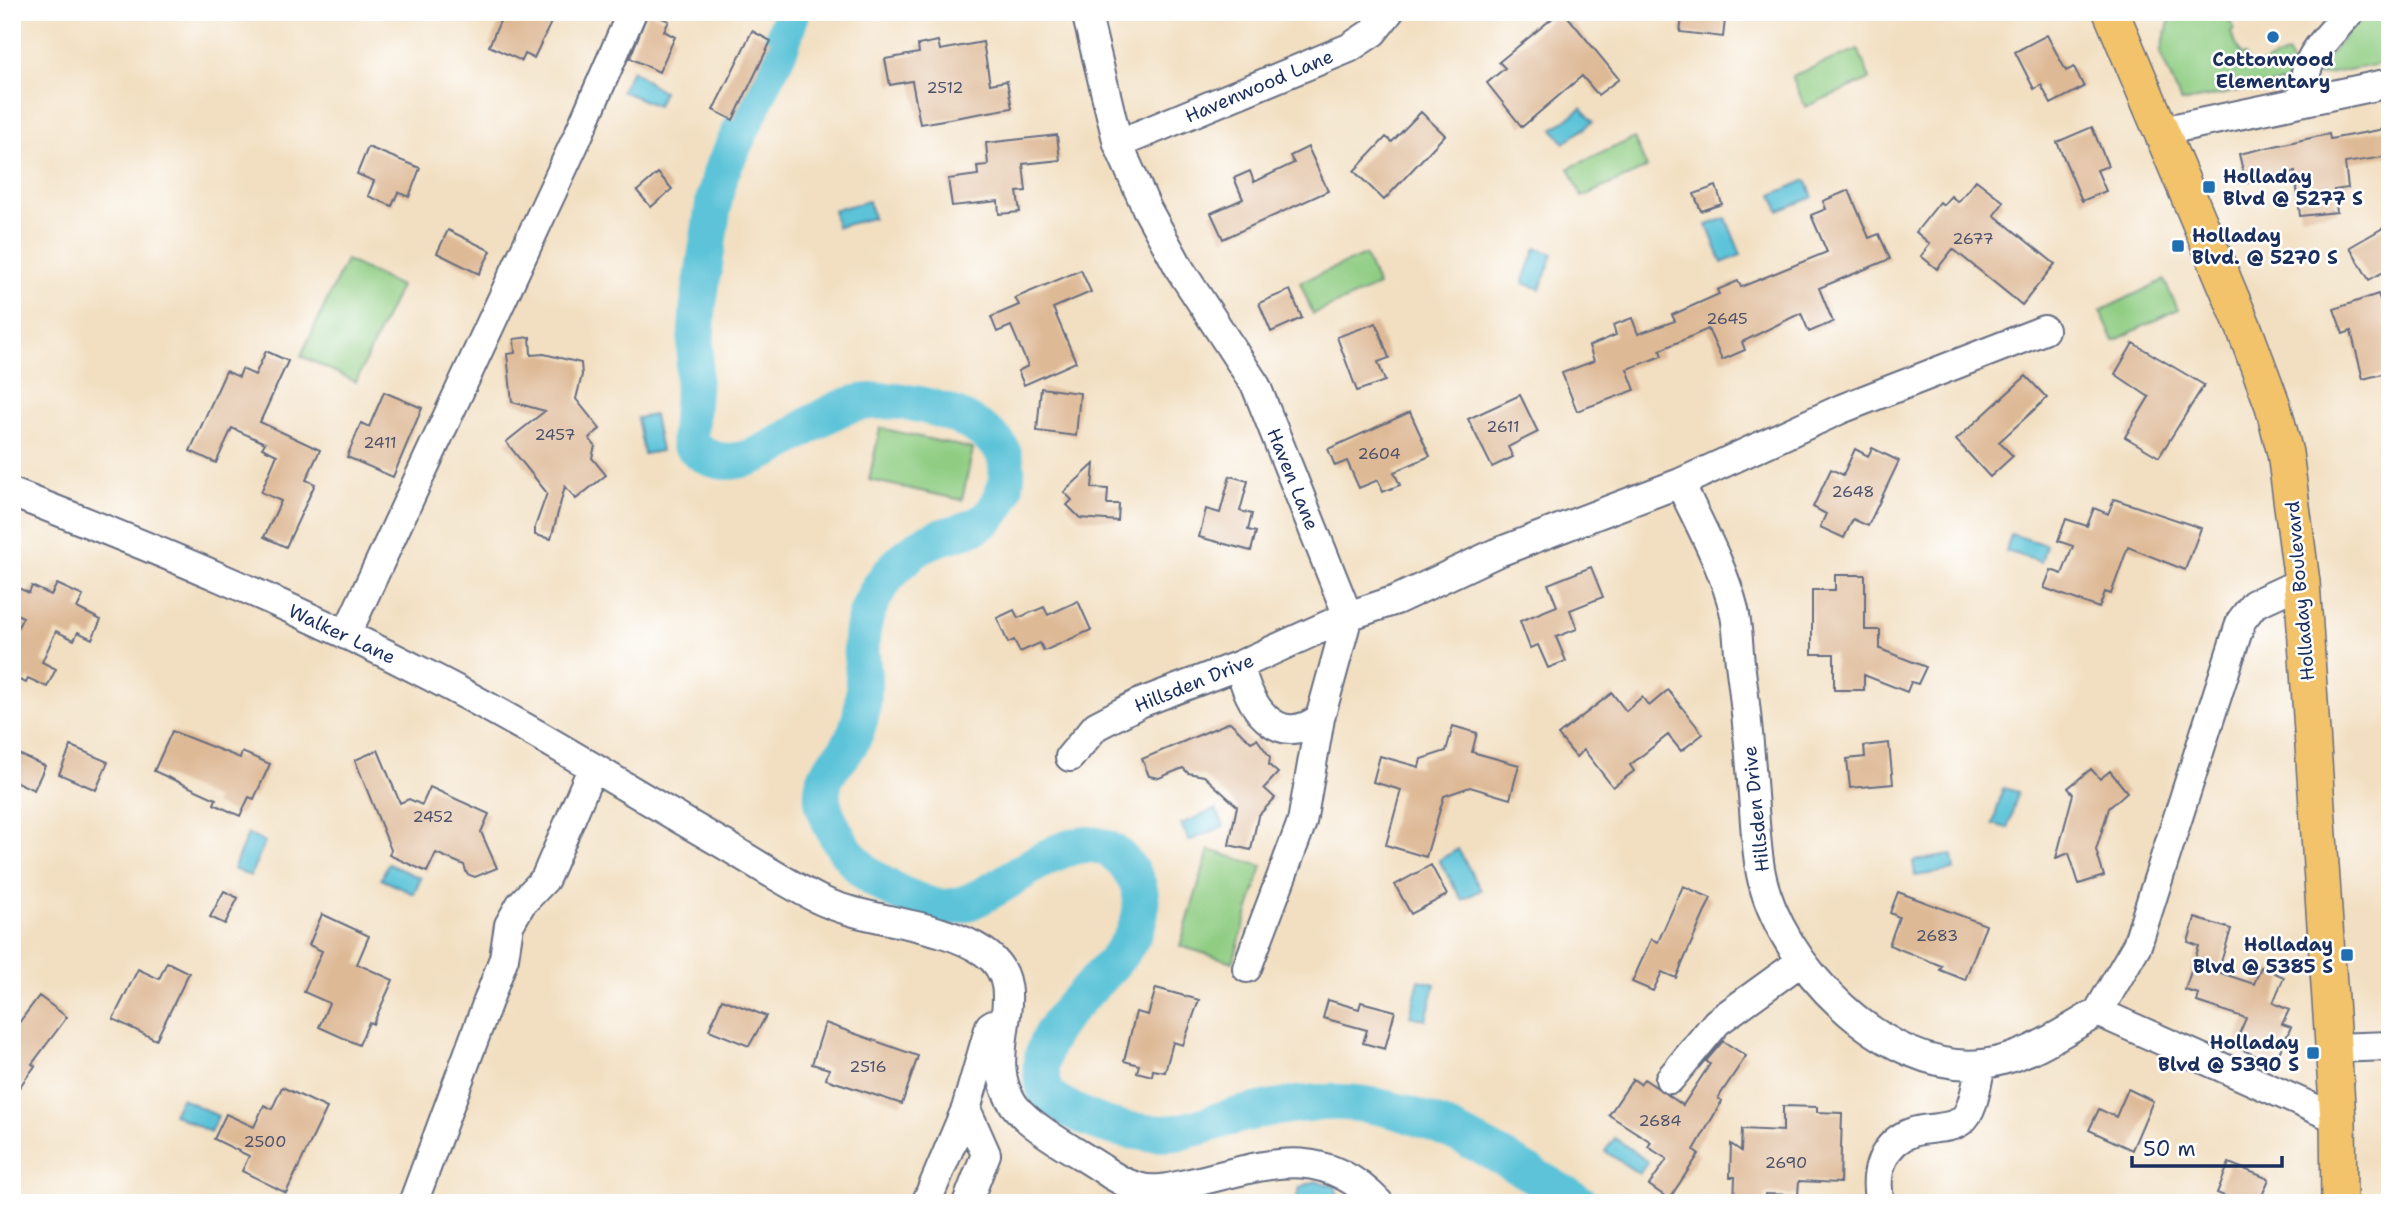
<svg xmlns="http://www.w3.org/2000/svg" width="2402" height="1215" viewBox="0 0 2402 1215" font-family="'Shantell Sans',sans-serif">
<style>
.green{fill:#90cd83;stroke:#567e70;stroke-width:2}
.water{fill:#5bc3d8;stroke:#3b799b;stroke-width:2}
.lines{fill:none;stroke-linecap:round;stroke-linejoin:round}
.river{stroke:#5bc3d8;stroke-width:37}
.building{fill:#deb996}
.minor-casing{stroke:#666d81;stroke-width:32}
.major-casing{stroke:#666d81;stroke-width:38}
.minor{stroke:#fff;stroke-width:28}
.major{stroke:#f2c36a;stroke-width:35}
.poi-dot{fill:#1f6fb2;stroke:#fff;stroke-width:2.5}
.labels{text-anchor:middle;dominant-baseline:central;stroke-width:5;stroke-linejoin:round;paint-order:stroke}
.number-label{font-size:16px;fill:#4c526c}
.poi-label{font-size:19px;font-weight:bold;fill:#1b2f5e;stroke:#fff;text-anchor:start}
.street-label{font-size:19px;fill:#1b2f5e;stroke:#fff}
</style>
<rect width="100%" height="100%" fill="#fff"/>
<filter id="ink" filterUnits="userSpaceOnUse"><feTurbulence type="fractalNoise" baseFrequency=".0143" numOctaves="2"/><feDisplacementMap in="SourceGraphic" scale="14" xChannelSelector="R" yChannelSelector="G"/><feConvolveMatrix kernelMatrix="1 2 1 2 8 2 1 2 1" color-interpolation-filters="sRGB"/></filter>
<filter id="wash" filterUnits="userSpaceOnUse"><feTurbulence type="fractalNoise" baseFrequency=".00686" numOctaves="4" result="noise"/><feDisplacementMap in="SourceGraphic" scale="28" xChannelSelector="R" yChannelSelector="G"/><feGaussianBlur stdDeviation="1.57" result="paint"/><feColorMatrix in="noise" values="0 0 0 0 0 0 0 0 0 0 0 0 0 0 0 0 0 1.4 0 .05"/><feComposite in="paint" operator="in"/></filter>
<g filter="url(#wash)">
<rect width="100%" height="100%" fill="#f2dfc1"/>
<path class="green" d="M2172,12H2238L2229,17L2234,29L2231,33L2241,55H2245L2251,69L2288,53L2292,65L2286,82L2181,102L2160,53Z
M2364,12L2373,17L2376,12H2390V62L2317,76L2318,69Z
M1858,49L1870,79L1805,107L1792,76Z
M1634,138L1647,168L1582,197L1569,168Z
M1365,255L1378,286L1313,314L1300,282Z
M346,260L400,286L356,382L301,356Z
M2164,280L2178,309L2114,341L2100,311Z
M880,428L973,449L962,500L869,480Z
M1209,850L1262,866L1233,962L1180,946Z"/>
<path class="water" d="M632,70C644,77 650,86 663,91L657,106L621,91Z
M1582,108L1593,122L1564,143L1553,129Z
M1806,180L1813,197L1779,211L1772,195Z
M869,201L873,218L837,227L833,210Z
M1726,218L1741,255L1722,263L1707,225Z
M1536,248L1553,254L1540,289L1523,283Z
M654,415L661,451L644,454L637,418Z
M2011,534L2046,545L2041,562L2006,551Z
M2003,788L2018,792L2008,828L1993,824Z
M1216,809L1224,826L1189,841L1181,824Z
M248,834L265,842L250,876L233,869Z
M1458,849L1481,890L1462,900L1439,860Z
M1952,855L1954,870L1915,876L1913,861Z
M388,864L421,878L414,894L381,879Z
M1419,980L1435,984L1426,1020L1410,1016Z
M181,1098L218,1116L210,1132L173,1114Z
M1615,1138L1648,1162L1639,1174L1605,1151Z
M1316,1181L1335,1186L1341,1203H1295L1300,1187Z"/>
<g class="lines">
<path class="river" d="M792,12L781,46L721,172L714,201L698,308L689,442C738,498 802,416 854,404C899,394 962,409 995,441C1017,462 1006,507 981,523C964,534 939,534 921,546C883,571 856,614 862,660C866,690 864,725 846,750C839,761 830,766 825,779C820,795 822,805 829,820C850,868 879,888 929,905C989,926 1068,801 1123,861C1129,868 1138,881 1140,892C1153,961 1044,1001 1041,1067C1041,1076 1044,1087 1046,1095C1083,1121 1125,1135 1170,1133C1190,1132 1212,1122 1232,1117C1270,1107 1313,1100 1353,1103C1434,1110 1511,1163 1580,1203"/>
</g>
<g id="blocks">
<path class="building" d="M504,12H556L534,58L525,54L522,61L489,46Z
M648,12L669,21L664,31L675,37L659,72L630,58Z
M1560,12H1564L1619,79L1598,95L1582,76L1522,127L1487,83L1505,68L1499,62Z
M1683,12H1726L1723,37L1680,32Z
M752,31L771,41L733,120L713,110Z
M2047,35L2066,71L2074,67L2084,87L2051,104L2041,85L2034,89L2015,52Z
M938,41L940,50L983,42L990,84L1007,81L1012,108L920,124L912,81L890,85L885,59L919,53L918,45Z
M1421,112L1445,135L1384,200L1354,171L1386,137L1392,142Z
M2092,127L2108,166L2097,170L2106,191L2082,201L2057,142Z
M2390,128V156L2345,163L2348,188L2334,190L2337,212L2300,216L2295,172L2246,183L2239,154L2329,134L2330,139Z
M1057,135L1060,160L1023,164L1026,191L1017,192L1020,212L999,214L998,201L952,206L948,179L978,175L977,166L988,165L986,143Z
M368,147L420,168L409,197L398,192L392,206L368,196L374,181L357,174Z
M1308,147L1328,191L1223,239L1211,213L1243,199L1234,178L1250,171L1254,182L1294,163L1290,156Z
M658,173L672,189L651,207L637,191Z
M1976,180L2004,202L1994,215L2055,264L2022,305L1953,249L1937,269L1921,256L1930,244L1916,232L1940,202L1943,205L1951,196L1958,202Z
M1716,186L1722,204L1701,211L1694,194Z
M1849,190L1869,238L1879,234L1890,259L1819,288L1833,322L1809,332L1801,313L1742,342L1745,350L1722,360L1708,329L1660,350L1662,356L1627,369L1635,390L1577,411L1562,373L1594,361L1589,346L1616,335L1613,325L1632,318L1638,334L1675,321L1672,315L1719,294L1717,290L1738,281L1741,287L1827,252L1811,215L1826,209L1823,201Z
M2390,224V268L2369,280L2350,247Z
M448,230L491,251L479,274L437,253Z
M1081,270L1091,292L1053,308L1076,362L1024,385L1018,371L1028,366L1011,326L997,332L991,317L1019,305L1015,298Z
M1290,290L1302,318L1271,332L1259,303Z
M2378,294L2390,328V372L2363,379L2351,331L2343,334L2334,309Z
M1376,323L1389,358L1378,362L1385,381L1357,391L1337,337Z
M530,337L531,355L544,354L581,363L582,375L576,399L600,429L589,438L595,446L592,458L606,475L576,499L565,486L551,539L535,535V527L547,493L506,442L545,411L512,402L507,354L515,353L514,339Z
M2133,343L2204,385L2159,457L2125,437L2149,397L2115,374Z
M266,351L288,361L260,422L320,450L306,480L315,484L286,547L264,537L281,501L261,492L277,455L262,448L265,443L232,428L216,463L190,451L226,371L239,377L242,369L255,375Z
M2026,376L2047,398L1999,442L2013,456L1990,477L1956,440Z
M1041,388L1080,393L1076,436L1037,431Z
M384,392L422,408L393,477L347,457L361,423L369,427Z
M1520,395L1538,432L1508,447L1513,457L1492,467L1468,419Z
M1410,412L1430,456L1394,472L1400,485L1383,492L1378,480L1359,488L1347,461L1335,466L1328,449Z
M1872,448L1899,461L1868,526L1853,519L1844,538L1820,527L1826,514L1813,507L1831,469L1843,475L1855,449L1868,456Z
M1094,464L1092,488L1108,489L1107,504H1119L1118,521L1080,518L1067,505L1072,500L1064,492Z
M1230,476L1248,481L1240,511L1252,514L1248,530L1256,532L1251,551L1199,537L1206,509L1220,513Z
M2114,499L2201,528L2185,570L2128,547L2111,594L2105,592L2099,608L2044,588L2051,570L2062,574L2073,546L2058,541L2066,519L2087,526L2094,508L2108,514Z
M1591,567L1603,597L1570,610L1577,629L1556,637L1566,661L1548,668L1538,645L1530,648L1520,621L1557,606L1548,584Z
M1835,575H1865V630H1880V649L1926,667L1918,684L1911,682L1907,692L1864,675V690H1834V654H1812V590H1835Z
M57,584L83,596L77,608L101,620L92,639L78,632L74,640L56,631L42,662L56,669L47,687L28,678L26,683L12,677V639L23,617L12,612V585L29,593L32,586L51,595Z
M1078,601L1091,630L1044,651L1040,643L1020,652L1014,640L1008,643L997,618L1014,610L1018,618L1044,607L1048,615Z
M1668,690L1703,734L1681,751L1668,735L1630,765L1634,771L1613,787L1584,750L1576,757L1558,735L1612,693L1626,711L1642,697L1649,706Z
M1230,722L1251,742L1257,739L1270,757L1269,765L1278,773L1264,788L1275,798L1258,816L1251,850L1229,845L1237,806L1204,776L1188,773L1183,768L1159,778L1149,776L1142,759Z
M1453,726L1477,733L1472,752L1519,765L1510,799L1470,787L1444,796L1426,857L1386,845L1401,790L1373,782L1380,756L1419,767L1421,759L1446,751Z
M172,731L240,758L242,752L270,764L254,799L249,797L240,816L214,804L216,799L154,771Z
M1889,743L1893,784L1850,788L1847,759L1865,757L1864,746Z
M71,746L108,762L96,790L59,774Z
M378,750L400,803L409,799L422,805L430,787L489,814L481,832L497,868L475,877L467,874L464,865L436,853L427,872L389,855L391,850L355,760Z
M12,751L45,766L34,790L12,780Z
M2091,769L2100,779L2110,771L2127,792L2109,808L2096,850L2104,876L2079,884L2069,853L2056,858L2073,794L2068,788Z
M1431,865L1447,895L1411,914L1395,885Z
M1683,886L1711,898L1676,978L1662,972L1653,991L1632,982L1651,939L1658,942Z
M224,891L238,898L225,924L210,917Z
M1898,892L1986,925L1965,980L1940,970L1942,966L1889,945L1899,917L1890,913Z
M322,914L369,936L357,964L393,980L373,1024L369,1022L359,1045L319,1027L329,1003L304,992L322,951L309,945Z
M2195,918L2231,929L2218,972L2254,984L2261,967L2284,977L2273,1003L2289,1010L2282,1024L2291,1027L2274,1064L2234,1046L2246,1018L2197,1002L2199,994L2185,990L2199,946L2188,942Z
M167,962L189,973L156,1040L113,1019L138,969L159,979Z
M1156,988L1199,1000L1183,1045L1173,1042L1165,1072L1153,1070L1152,1076L1137,1072L1139,1065L1124,1061L1136,1012L1148,1015Z
M39,996L67,1017L32,1064L35,1066L12,1097V1032Z
M722,999L766,1016L749,1046L709,1030Z
M1328,1000L1359,1009L1361,1002L1395,1011L1385,1049L1363,1043L1367,1030L1323,1018Z
M825,1023L918,1056L902,1104L826,1079L829,1069L812,1064Z
M1723,1041L1746,1056L1718,1098L1722,1101L1694,1150L1699,1154L1669,1199L1649,1185L1667,1159L1648,1147L1651,1142L1609,1115L1633,1079L1640,1084L1644,1079L1683,1105L1710,1064L1706,1061Z
M282,1087L327,1108L286,1193L242,1171L249,1156L214,1139L226,1114L254,1127L264,1105L272,1109Z
M2128,1089L2153,1101L2132,1150L2089,1130L2099,1109L2116,1117Z
M1783,1106L1817,1107V1112L1842,1113L1840,1183L1799,1181L1798,1195L1765,1194L1764,1203H1734L1735,1177H1730L1731,1144L1741,1151L1742,1129L1783,1131Z
M2229,1163L2269,1179L2259,1203H2241L2217,1193Z"/>
</g>
</g>
<g filter="url(#ink)">
<use href="#blocks" fill-opacity="0" stroke="#666d81" stroke-width="2"/>
<g class="lines">
<g class="minor-casing">
<path id="minor" d="M1086,12L1118,144L1147,209L1181,271L1256,386L1348,616L1320,718L1302,822L1247,968
M2305,101C2298,61 2325,40 2350,12
M2162,131L2390,83
M1118,144L1349,48L1373,32L1389,12
M1680,483C1699,524 1723,566 1734,610C1738,627 1738,646 1740,663C1746,707 1750,751 1753,795C1755,821 1756,849 1761,874C1779,963 1885,1075 1983,1064C2025,1059 2063,1032 2098,1012L2338,1119
M12,493C154,548 294,606 430,676C530,727 627,789 725,845C755,863 786,883 818,899C867,923 938,921 984,952C1037,988 977,1053 1014,1105C1031,1128 1077,1152 1101,1168C1112,1176 1125,1184 1138,1187C1157,1193 1176,1186 1195,1182C1266,1165 1321,1142 1379,1203
M346,635L577,138L632,12
M1240,665C1247,704 1277,751 1320,718
M1070,757L1096,726L1140,703L1240,665L1348,616L1396,600L1496,553L1680,483L1841,409L2044,330
M2098,1012L2137,945L2241,621L2254,604L2302,582
M2333,1048L2390,1046
M1670,1079L1717,1022L1800,962
M413,1203L504,958L509,925L521,904L545,879L592,769
M926,1203L966,1109
M967,1203L986,1154L966,1109L990,1026L993,1024
M1880,1203C1873,1174 1882,1142 1913,1132C1928,1127 1949,1130 1961,1121C1975,1111 1977,1079 1981,1064"/>
</g>
<g class="major-casing">
<path id="major" d="M2111,12L2244,328L2273,406L2285,453L2302,582L2338,1119L2339,1203"/>
</g>
<use href="#minor" class="minor"/>
<use href="#major" class="major"/>
</g>
</g>
<g class="poi-dot">
<circle cx="2273" cy="37" r="7"/>
<rect x="2202" y="180" width="14" height="14" rx="3.5"/>
<rect x="2171" y="239" width="14" height="14" rx="3.5"/>
<rect x="2340" y="948" width="14" height="14" rx="3.5"/>
<rect x="2306" y="1046" width="14" height="14" rx="3.5"/>
</g>
<g class="labels">
<g class="number-label">
<text x="945" y="87">2512</text>
<text x="1973" y="238">2677</text>
<text x="1727" y="318">2645</text>
<text x="1503" y="426">2611</text>
<text x="555" y="434">2457</text>
<text x="380" y="442">2411</text>
<text x="1379" y="453">2604</text>
<text x="1853" y="491">2648</text>
<text x="433" y="816">2452</text>
<text x="1937" y="935">2683</text>
<text x="868" y="1066">2516</text>
<text x="1660" y="1120">2684</text>
<text x="265" y="1141">2500</text>
<text x="1786" y="1162">2690</text>
</g>
<g class="poi-label">
<text x="2273" y="59" text-anchor="middle">Cottonwood<tspan x="2273" dy="22">Elementary</tspan></text>
<text x="2223" y="176">Holladay<tspan x="2223" dy="22">Blvd @ 5277 S</tspan></text>
<text x="2192" y="235">Holladay<tspan x="2192" dy="22">Blvd. @ 5270 S</tspan></text>
<text x="2333" y="944" text-anchor="end">Holladay<tspan x="2333" dy="22">Blvd @ 5385 S</tspan></text>
<text x="2299" y="1042" text-anchor="end">Holladay<tspan x="2299" dy="22">Blvd @ 5390 S</tspan></text>
</g>
<g class="street-label">
<text transform="translate(1259 86) rotate(-23)">Havenwood Lane</text>
<text transform="translate(1293 479) rotate(68)">Haven Lane</text>
<text transform="translate(2300 591) rotate(-95)">Holladay Boulevard</text>
<text transform="translate(342 634) rotate(25)">Walker Lane</text>
<text transform="translate(1194 683) rotate(-22)">Hillsden Drive</text>
<text transform="translate(1756 809) rotate(-96)">Hillsden Drive</text>
</g>
</g>
<rect width="2402" height="1215" fill="none" stroke="#fff" stroke-width="42"/>
<path d="M2132 1156v10h150v-10" fill="none" stroke="#1b2f5e" stroke-width="3.5"/>
<text x="2143" y="1156" font-size="21" fill="#1b2f5e" stroke="#ffffff" stroke-width="5" paint-order="stroke">50 m</text>
</svg>
